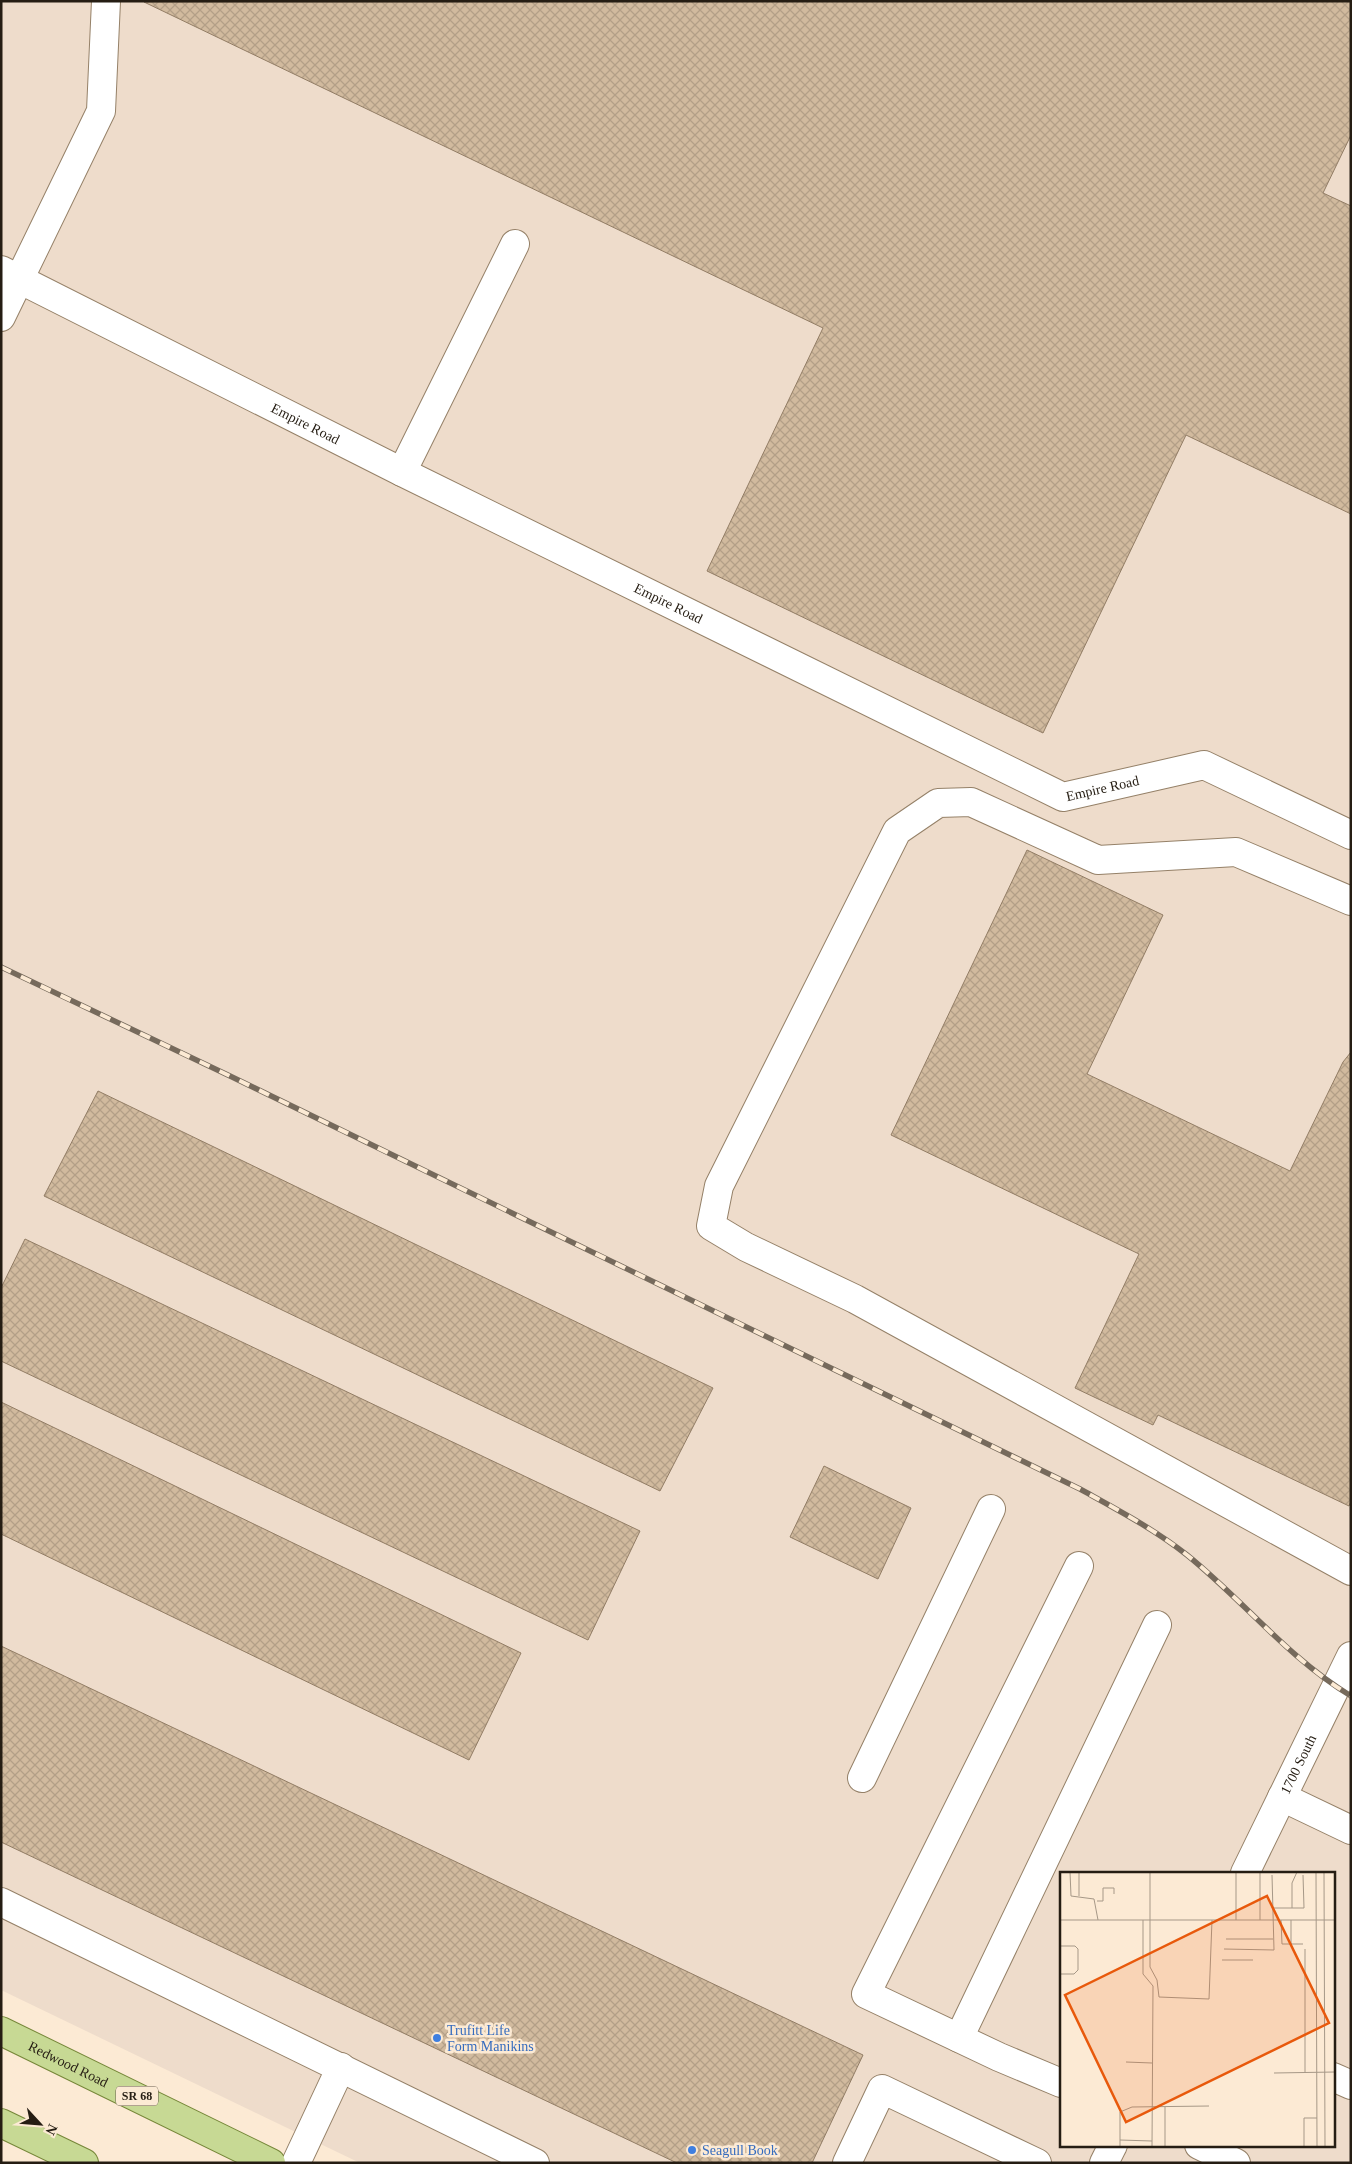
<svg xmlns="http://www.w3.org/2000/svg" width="1352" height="2164" viewBox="0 0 1352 2164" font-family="Georgia,serif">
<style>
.industrial{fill:#eedccb;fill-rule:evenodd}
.building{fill:url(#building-cross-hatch);stroke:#927d65}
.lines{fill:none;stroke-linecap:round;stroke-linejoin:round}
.minor-casing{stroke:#958168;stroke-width:30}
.major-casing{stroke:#768739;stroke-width:30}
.minor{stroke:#fff;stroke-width:28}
.major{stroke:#c7d994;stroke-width:28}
.rail-casing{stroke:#766a5c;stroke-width:5.5}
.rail{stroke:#fcead4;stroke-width:4;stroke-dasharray:11;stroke-linecap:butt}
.shop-dot{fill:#3f7fe0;stroke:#fcead4;stroke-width:2}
.labels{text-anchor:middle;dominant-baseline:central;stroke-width:5;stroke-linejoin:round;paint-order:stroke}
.shield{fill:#fcead4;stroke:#665a4d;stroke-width:1}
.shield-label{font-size:12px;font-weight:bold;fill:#251d13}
.street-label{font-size:14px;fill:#251d13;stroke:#fcead4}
.shop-label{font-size:14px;fill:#366cbe;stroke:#fcead4;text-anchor:start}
.inset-road{fill:none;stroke:#a69887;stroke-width:1}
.view{fill:#e8590c;fill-opacity:0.15;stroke:#e8590c;stroke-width:2.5}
.inset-edge{fill:none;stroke:#251d13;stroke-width:2.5}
</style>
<defs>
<pattern id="building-cross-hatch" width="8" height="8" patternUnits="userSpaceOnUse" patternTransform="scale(1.25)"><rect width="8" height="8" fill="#d1ba9e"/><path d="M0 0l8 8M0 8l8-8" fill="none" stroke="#b39f87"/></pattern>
</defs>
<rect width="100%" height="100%" fill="#fcead4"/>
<path class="industrial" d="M1,1H1351V2163H360L1,1990ZM1061,1873H1333V2145H1061Z"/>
<path class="building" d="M1351,1V135L1323,193L1351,206V514L1186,435L1043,733L707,571L823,328L144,2Z
M1027,850L1163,915L1087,1074L1290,1171L1343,1062L1351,1052V1501L1349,1506L1158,1415L1153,1425L1075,1388L1139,1254L891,1135Z
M98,1091L713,1388L660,1491L44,1196Z
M25,1239L640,1531L588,1640L1,1361V1288Z
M1,1402L521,1653L469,1760L1,1534Z
M824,1466L911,1508L878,1579L790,1537Z
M1,1646L863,2055L812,2163H677L1,1842Z"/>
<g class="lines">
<g class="minor-casing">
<g id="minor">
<path id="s1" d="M1,270L402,472L1063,797L1204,765L1351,835"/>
<path d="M1,317L101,111L106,1"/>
<path d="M402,472L515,244"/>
<path d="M1351,901L1236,852L1098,860L971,802L938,803L897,831L719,1186L711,1226L746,1247L855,1299L1351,1571"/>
<path d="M862,1778L991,1509"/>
<path d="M1282,1797L1351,1830"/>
<path id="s2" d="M1245,1873L1351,1656"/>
<path d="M1,1902L535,2163"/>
<path d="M959,2038L1157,1625"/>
<path d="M1333,2077L1351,2085"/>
<path d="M1061,2083L999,2057L866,1994L1079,1566"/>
<path d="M1199,2145L1236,2163"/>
<path d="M296,2163L341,2067"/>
<path d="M847,2163L882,2089L1037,2163"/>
<path d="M1104,2163L1113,2145"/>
</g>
</g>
<g class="major-casing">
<g id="major">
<path id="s3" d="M1,2031L271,2163"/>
<path d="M1,2123L84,2163"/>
</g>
</g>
<use href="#minor" class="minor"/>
<use href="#major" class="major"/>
<g class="rail-casing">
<path id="rail" d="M1,967L230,1076L1080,1489C1116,1509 1154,1529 1187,1555C1244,1601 1287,1657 1351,1696"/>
</g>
<use href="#rail" class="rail"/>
</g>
<g class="shop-dot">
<circle cx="437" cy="2038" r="5"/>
<circle cx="692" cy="2150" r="5"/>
</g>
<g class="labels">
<rect class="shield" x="116" y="2086.5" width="42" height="19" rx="4"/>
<g class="shield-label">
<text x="137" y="2096">SR 68</text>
</g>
<g class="street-label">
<text stroke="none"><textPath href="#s1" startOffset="341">Empire Road</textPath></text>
<text stroke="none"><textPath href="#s1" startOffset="746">Empire Road</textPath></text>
<text stroke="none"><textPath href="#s1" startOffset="1226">Empire Road</textPath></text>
<text stroke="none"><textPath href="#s2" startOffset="121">1700 South</textPath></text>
<text stroke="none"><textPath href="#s3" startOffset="75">Redwood Road</textPath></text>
</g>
<g class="shop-label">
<text x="447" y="2030">Trufitt Life<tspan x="447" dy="16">Form Manikins</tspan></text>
<text x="702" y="2150">Seagull Book</text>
</g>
</g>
<g transform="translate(1060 1872)">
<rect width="275" height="275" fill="#fcead4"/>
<path class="inset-road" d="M10,0L11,24L34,27L38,48M19,0V24M90,0V95L97,108L99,125L149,127L152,48M176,0V48M200,0V48M256,0L257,275M264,0L265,275M37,29H43V16H54V22M212,36H244L243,3M232,36V11L237,0M0,48H275M83,48V102L93,114L92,275M221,48L222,72H243M231,48V72M166,67H213M0,74H15L18,77V98L14,102H0M164,77L214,78L212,3M245,77V201M162,88H193M66,190L92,191M214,201L275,200M105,235V275M60,268V240L72,235L149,234M60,275V268L92,269M244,275V246H257"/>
<path class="view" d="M207,24L269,151L66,250L5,123Z"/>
<rect width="275" height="275" class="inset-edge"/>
</g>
<rect width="1352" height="2164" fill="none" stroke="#251d13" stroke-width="5"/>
<g transform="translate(40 2124) rotate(116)" stroke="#fcead4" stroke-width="4" paint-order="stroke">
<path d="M0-4L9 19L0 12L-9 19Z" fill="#251d13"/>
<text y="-8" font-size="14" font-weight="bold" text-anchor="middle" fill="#251d13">N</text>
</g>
</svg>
